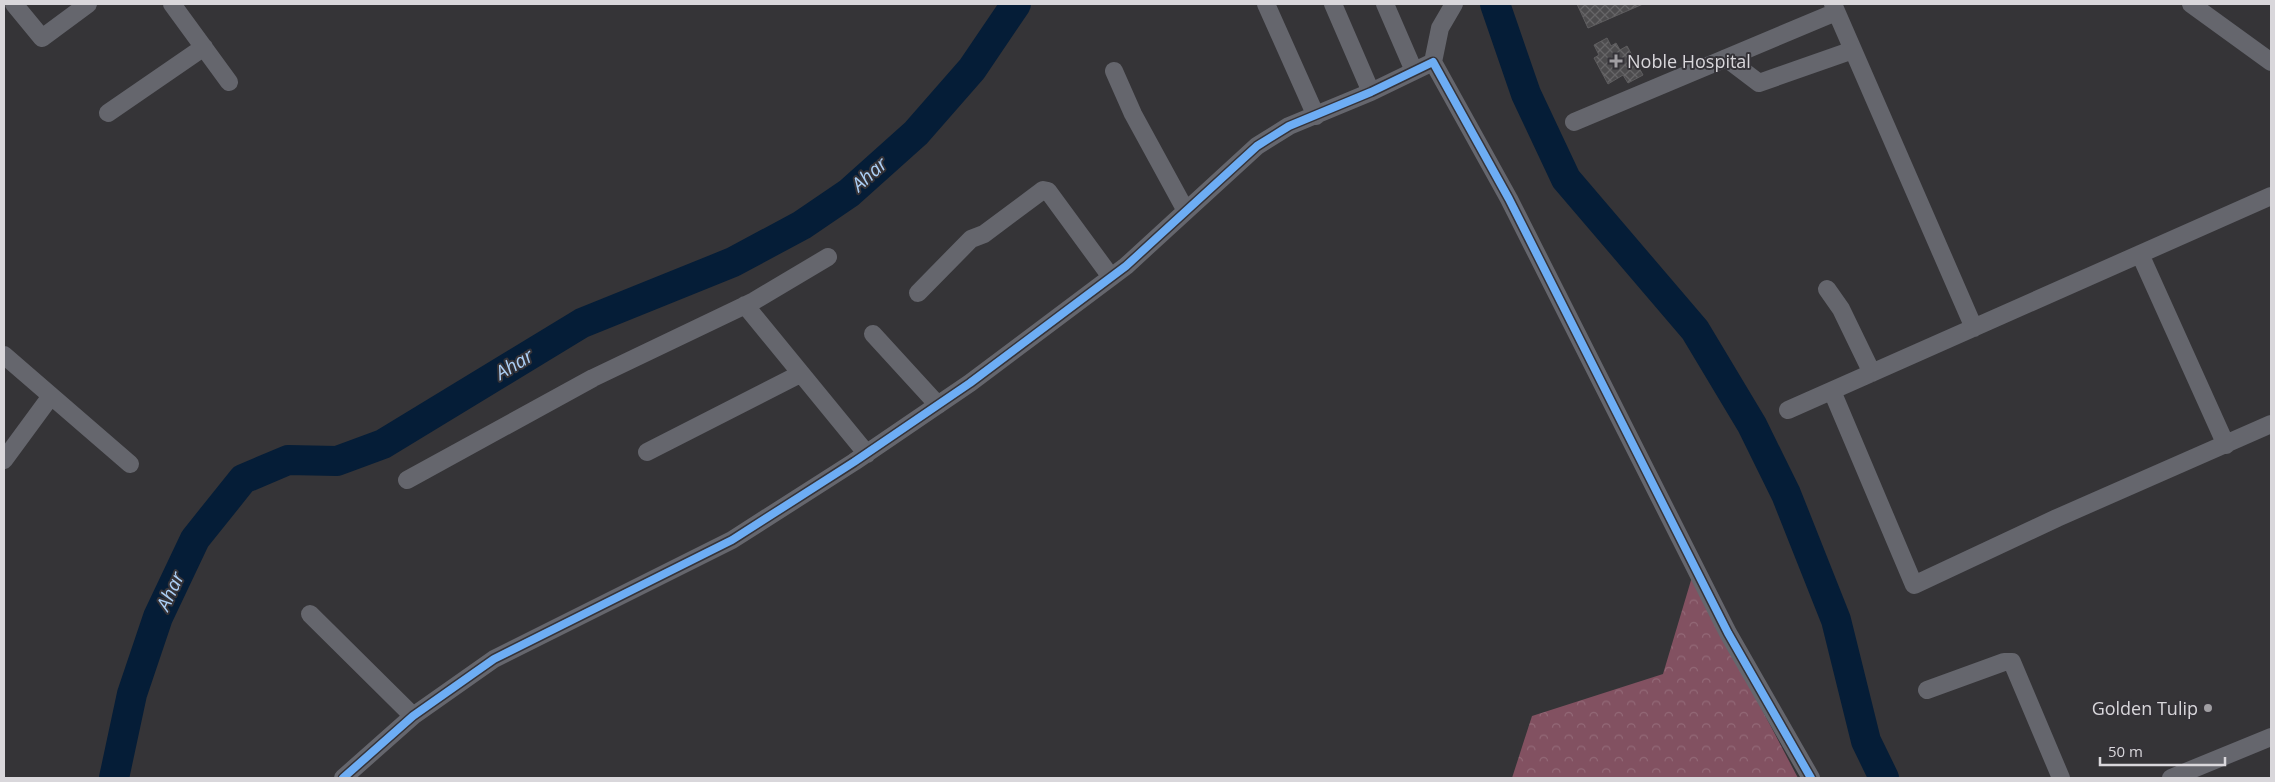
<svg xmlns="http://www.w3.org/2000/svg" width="2275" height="782" viewBox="0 0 2275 782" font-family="'Open Sans',sans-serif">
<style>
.forest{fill:url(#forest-crowns)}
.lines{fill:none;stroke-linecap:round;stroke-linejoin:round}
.river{stroke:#051d37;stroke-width:30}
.building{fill:url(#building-cross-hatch);stroke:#5e5d5f}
.minor{stroke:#65666d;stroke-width:18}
.cycleway-casing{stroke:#353338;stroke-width:11}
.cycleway{stroke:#6dadf4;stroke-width:8}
.poi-dot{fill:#a09ea2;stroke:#353338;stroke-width:2}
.labels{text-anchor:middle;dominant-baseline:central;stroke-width:4;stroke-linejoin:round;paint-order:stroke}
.poi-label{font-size:18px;fill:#d9d7db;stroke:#353338;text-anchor:start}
.water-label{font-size:19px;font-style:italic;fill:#accff5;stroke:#353338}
</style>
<defs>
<pattern id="forest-crowns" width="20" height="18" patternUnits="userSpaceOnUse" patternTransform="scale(1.25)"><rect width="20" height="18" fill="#825161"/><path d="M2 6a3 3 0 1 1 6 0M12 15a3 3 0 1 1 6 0" fill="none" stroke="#936977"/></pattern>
<pattern id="building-cross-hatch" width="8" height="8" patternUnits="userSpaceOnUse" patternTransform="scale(1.25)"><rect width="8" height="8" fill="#4d4c4e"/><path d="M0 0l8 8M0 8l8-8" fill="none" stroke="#666567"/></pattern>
</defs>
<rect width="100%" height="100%" fill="#353437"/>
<path class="forest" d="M1692,577L1798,778H1512L1532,716L1663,674Z"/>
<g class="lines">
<path class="river" d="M1495,4L1526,94L1566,179L1695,330L1752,425L1786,494L1836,620L1866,741L1884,778
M114,778L132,694L158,617L195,539L243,479L288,460L337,461L383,444L582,323L733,262L802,225L849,193L916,133L972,69L1016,4"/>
</g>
<path class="building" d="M1577,4H1643L1588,28Z
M1607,38L1611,46L1616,43L1620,50L1627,46L1643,75L1628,83L1623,75L1608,84L1594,58L1599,55L1594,45Z"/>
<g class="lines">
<path class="minor" d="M14,4L42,38L88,4
M172,4L229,82
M1266,4L1316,116
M1333,4L1371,92
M1385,4L1414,71
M1833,4L1974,328
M2191,4L2271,62
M1726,58L1759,83L1853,50
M1433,62L1440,28L1454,4
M1114,71L1133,114L1186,211
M108,113L204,47
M1574,122L1836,12
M2140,254L2226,445
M1827,289L1841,309L1872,373
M918,293L971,239L984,234L1043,190L1048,191L1111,277
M745,305L867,454
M873,334L938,405
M4,355L130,464
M1832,391L1914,585L2057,518L2271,424
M1788,410L2271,196
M647,452L800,374
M4,460L51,396
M407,480L593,378L754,301L828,257
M310,614L413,716
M1927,690L2004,662H2012L2061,778
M343,778L413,716L494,659L732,540L854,462L970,383L1126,266L1257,146L1289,126L1371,92L1433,62L1509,199L1728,633L1811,778
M2171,778L2271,737"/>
<g class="cycleway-casing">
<path id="cycleway" d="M343,778L413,716L494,659L732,540L854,462L970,383L1126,266L1257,146L1289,126L1371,92L1433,62L1509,199L1728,633L1811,778"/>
</g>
<use href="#cycleway" class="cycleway"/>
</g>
<g class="poi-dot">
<path d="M1613.5 53.5h5v5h5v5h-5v5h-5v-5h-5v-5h5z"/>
<circle cx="2208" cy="708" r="5"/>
</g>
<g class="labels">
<g class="poi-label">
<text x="1627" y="61">Noble Hospital</text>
<text x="2198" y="708" text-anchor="end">Golden Tulip</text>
</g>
<g class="water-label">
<text transform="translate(869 174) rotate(-42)">Ahar</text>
<text transform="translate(514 364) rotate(-31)">Ahar</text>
<text transform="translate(170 591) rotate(-65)">Ahar</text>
</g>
</g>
<rect width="2275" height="782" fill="none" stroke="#d9d7db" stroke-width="10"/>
<path d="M2100 757v8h125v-8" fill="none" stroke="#d9d7db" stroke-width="2.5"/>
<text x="2108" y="757" font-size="15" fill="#d9d7db" stroke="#353338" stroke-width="4" paint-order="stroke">50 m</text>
</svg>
